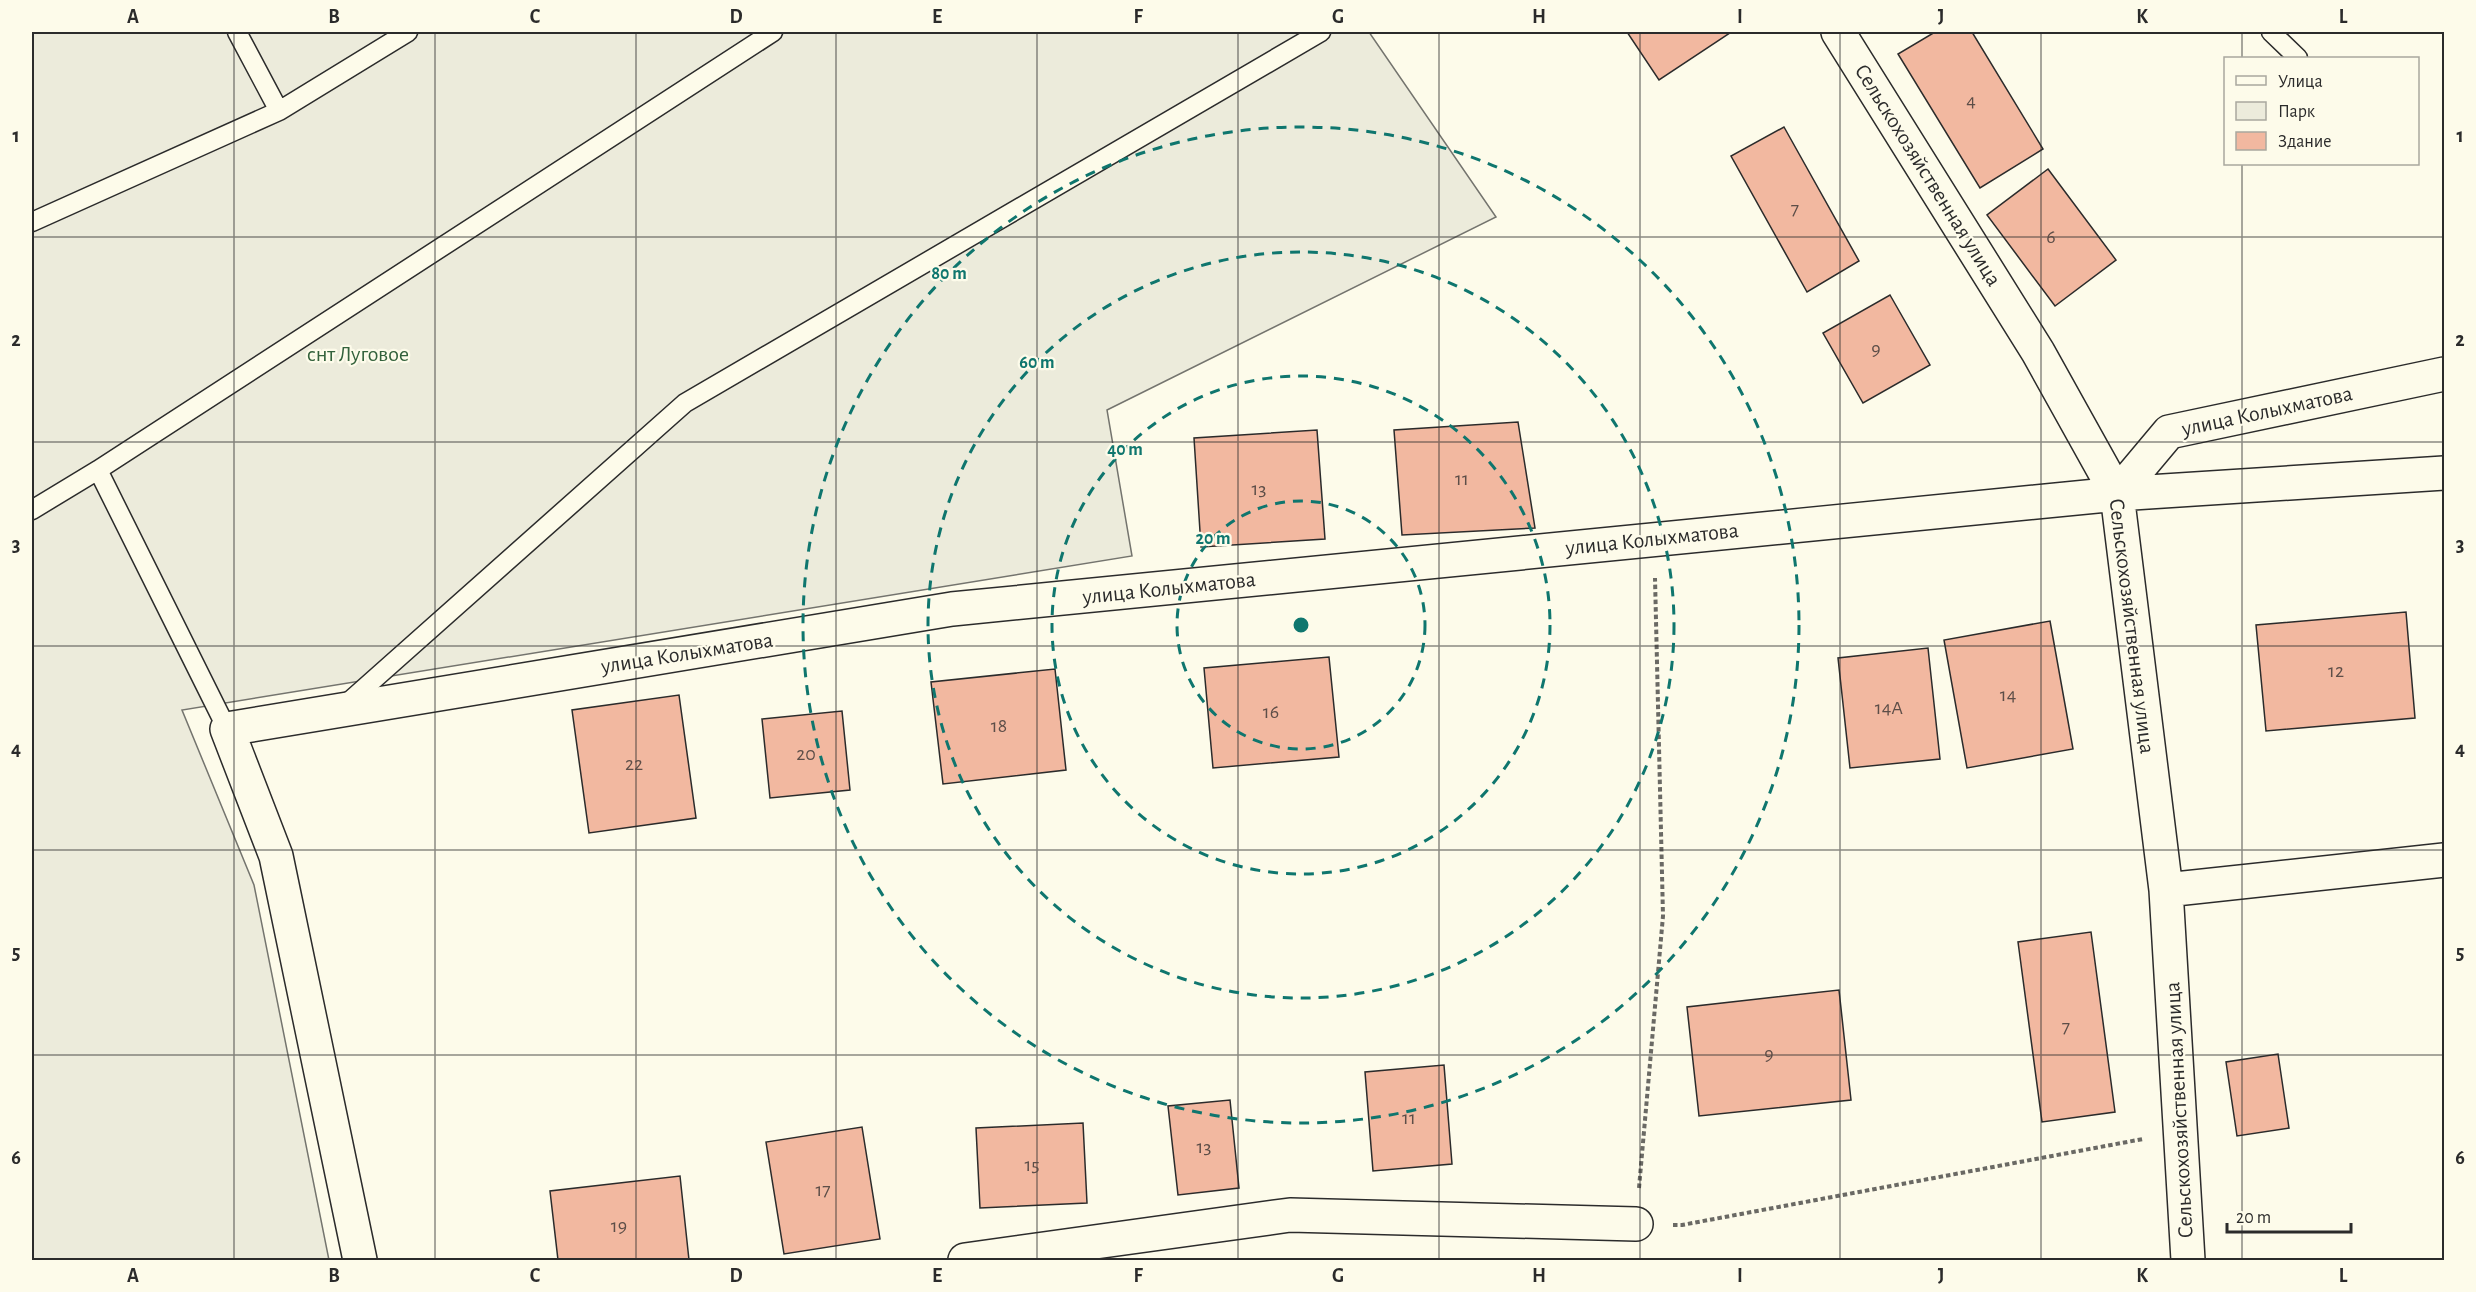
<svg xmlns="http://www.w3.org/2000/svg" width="2476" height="1292" viewBox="0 0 2476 1292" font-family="'Alegreya Sans',sans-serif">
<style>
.green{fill:#ecebdb;stroke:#74746e;stroke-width:1.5}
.building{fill:#f2b8a0;stroke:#2b2b2b;stroke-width:1.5}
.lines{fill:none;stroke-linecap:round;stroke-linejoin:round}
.service-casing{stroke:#2b2b2b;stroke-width:21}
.minor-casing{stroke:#2b2b2b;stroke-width:36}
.path{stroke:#6a6964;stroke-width:4;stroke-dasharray:4.5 3;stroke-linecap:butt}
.service{stroke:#fdfbea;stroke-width:18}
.minor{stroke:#fdfbea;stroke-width:33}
.grid{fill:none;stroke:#2b2b2b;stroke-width:1.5;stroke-opacity:0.55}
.ring{fill:none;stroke:#0f766e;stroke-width:3;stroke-dasharray:10 8}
.labels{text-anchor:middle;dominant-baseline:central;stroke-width:4.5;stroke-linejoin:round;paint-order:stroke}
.number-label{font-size:20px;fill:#5d4e48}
.street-label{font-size:22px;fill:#2b2b2b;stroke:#fdfbea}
.park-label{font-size:22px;fill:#34623c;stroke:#fdfbea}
.centre{fill:#0f766e;stroke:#fdfbea;stroke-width:3}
.ring-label{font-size:18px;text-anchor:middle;font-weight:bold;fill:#0f766e;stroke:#fdfbea;stroke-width:4.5;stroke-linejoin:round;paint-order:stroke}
.neatline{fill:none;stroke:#2b2b2b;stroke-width:2}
.grid-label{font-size:20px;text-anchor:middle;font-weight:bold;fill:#2b2b2b}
</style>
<rect width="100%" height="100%" fill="#fdfbea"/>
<path class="green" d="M32,32H1369L1496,217L1107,410L1132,556L182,710L254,885L329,1260H32Z"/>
<path class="building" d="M1627,32H1729L1730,33L1659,80Z
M1935,32H1972L2043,149L1980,188L1898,54Z
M1784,127L1859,261L1807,292L1731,156Z
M2048,169L2116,260L2055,306L1987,215Z
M1890,295L1930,365L1863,403L1823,333Z
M1518,422L1535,528L1402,535L1394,430Z
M1317,430L1325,539L1201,547L1194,438Z
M2406,612L2415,718L2266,731L2256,625Z
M2050,621L2073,749L1967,768L1944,640Z
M1928,648L1940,759L1850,768L1838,658Z
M1329,657L1339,757L1213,768L1204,668Z
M1055,669L1066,770L943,784L931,682Z
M679,695L696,818L589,833L572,710Z
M842,711L850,790L770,798L762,719Z
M2091,932L2115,1112L2042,1122L2018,942Z
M1839,990L1851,1100L1699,1116L1687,1007Z
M2278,1054L2289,1128L2237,1136L2226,1062Z
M1444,1065L1452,1164L1373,1171L1365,1072Z
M1230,1100L1239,1188L1178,1195L1168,1106Z
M1083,1123L1087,1203L980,1208L976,1128Z
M862,1127L880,1239L784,1254L766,1142Z
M680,1176L689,1260H558L550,1191Z"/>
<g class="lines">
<g class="service-casing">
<path id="service" d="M237,32L279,111
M2271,32L2298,58
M32,222L279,111L408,32
M98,470L227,729
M32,510L98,470L773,32
M344,706L685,403L1321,32"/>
</g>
<g class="minor-casing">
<path id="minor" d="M1838,32L2038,352L2117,494L2166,890L2188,1260
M2117,494L2444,473
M2166,890L2444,860
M360,1260L276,856L227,729L952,609L2117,494L2169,432L2444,374
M965,1260L1290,1215L1636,1224"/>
</g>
<path class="path" d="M1639,1188L1663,916L1655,578
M1673,1225H1682L2143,1139"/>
<use href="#service" class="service"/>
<use href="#minor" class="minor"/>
</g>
<path class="grid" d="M234,32V1260M435,32V1260M636,32V1260M836,32V1260M1037,32V1260M1238,32V1260M1439,32V1260M1640,32V1260M1840,32V1260M2041,32V1260M2242,32V58M2242,164V1260M32,237H2444M32,442H2444M32,646H2444M32,850H2444M32,1055H2444"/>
<g class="ring">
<circle cx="1301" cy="625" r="124"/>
<circle cx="1301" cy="625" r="249"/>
<circle cx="1301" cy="625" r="373"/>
<circle cx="1301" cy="625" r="498"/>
</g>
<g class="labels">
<g class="number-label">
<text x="1971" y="101">4</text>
<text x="1795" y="209">7</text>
<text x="2051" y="237">6</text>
<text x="1876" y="349">9</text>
<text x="1462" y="479">11</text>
<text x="1259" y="489">13</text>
<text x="2336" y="671">12</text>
<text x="2008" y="695">14</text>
<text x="1889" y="708">14А</text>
<text x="1271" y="712">16</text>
<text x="999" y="726">18</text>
<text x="806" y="754">20</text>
<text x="634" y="764">22</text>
<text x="2066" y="1027">7</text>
<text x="1769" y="1054">9</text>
<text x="1409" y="1118">11</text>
<text x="1204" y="1147">13</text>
<text x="1032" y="1165">15</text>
<text x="823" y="1190">17</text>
<text x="619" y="1226">19</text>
</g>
<g class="street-label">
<text transform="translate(1928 175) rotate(58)">Сельскохозяйственная улица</text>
<text transform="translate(2267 411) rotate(-12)">улица Колыхматова</text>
<text transform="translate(1652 539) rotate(-6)">улица Колыхматова</text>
<text transform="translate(1169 588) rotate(-6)">улица Колыхматова</text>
<text transform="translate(2132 626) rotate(83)">Сельскохозяйственная улица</text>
<text transform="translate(687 653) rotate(-9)">улица Колыхматова</text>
<text transform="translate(2179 1110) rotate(-93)">Сельскохозяйственная улица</text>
</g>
<g class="park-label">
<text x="358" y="354">снт Луговое</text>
</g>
</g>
<circle cx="1301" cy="625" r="9" class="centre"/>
<g class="ring-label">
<text x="949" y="279">80 m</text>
<text x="1037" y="368">60 m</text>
<text x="1125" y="455">40 m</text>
<text x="1213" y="544">20 m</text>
</g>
<rect width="2476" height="1292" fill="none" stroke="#fdfbea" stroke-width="66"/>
<rect x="2224" y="57" width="195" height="108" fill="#fdfbea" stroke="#a9a89e" stroke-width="1.5"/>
<rect x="2236" y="76" width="30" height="9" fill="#fdfbea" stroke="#a9a89e" stroke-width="1.5"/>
<text x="2278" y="87" font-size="18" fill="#2b2b2b">Улица</text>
<rect x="2236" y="102" width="30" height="18" fill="#ecebdb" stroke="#a9a89e" stroke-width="1.5"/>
<text x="2278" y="117" font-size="18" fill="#2b2b2b">Парк</text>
<rect x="2236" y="132" width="30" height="18" fill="#f2b8a0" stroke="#a9a89e" stroke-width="1.5"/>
<text x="2278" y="147" font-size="18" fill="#2b2b2b">Здание</text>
<path d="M2227 1223v9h124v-9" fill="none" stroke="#2b2b2b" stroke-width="3"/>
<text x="2236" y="1223" font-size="18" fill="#2b2b2b" stroke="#fdfbea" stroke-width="4.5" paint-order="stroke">20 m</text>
<rect x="33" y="33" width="2410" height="1226" class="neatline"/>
<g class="grid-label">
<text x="133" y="23">A</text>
<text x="334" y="23">B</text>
<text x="535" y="23">C</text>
<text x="736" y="23">D</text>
<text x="937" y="23">E</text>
<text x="1138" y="23">F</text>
<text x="1338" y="23">G</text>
<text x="1539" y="23">H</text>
<text x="1740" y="23">I</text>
<text x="1941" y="23">J</text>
<text x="2142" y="23">K</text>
<text x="2343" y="23">L</text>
<text x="16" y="142">1</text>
<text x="2460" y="142">1</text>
<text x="16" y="346">2</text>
<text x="2460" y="346">2</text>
<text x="16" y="551">3</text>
<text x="2460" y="551">3</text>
<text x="16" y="755">4</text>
<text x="2460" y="755">4</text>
<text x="16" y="959">5</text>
<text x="2460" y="959">5</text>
<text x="16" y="1164">6</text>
<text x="2460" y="1164">6</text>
<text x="133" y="1282">A</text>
<text x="334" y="1282">B</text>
<text x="535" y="1282">C</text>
<text x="736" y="1282">D</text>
<text x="937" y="1282">E</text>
<text x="1138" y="1282">F</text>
<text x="1338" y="1282">G</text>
<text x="1539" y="1282">H</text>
<text x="1740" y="1282">I</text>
<text x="1941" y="1282">J</text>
<text x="2142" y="1282">K</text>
<text x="2343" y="1282">L</text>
</g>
</svg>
